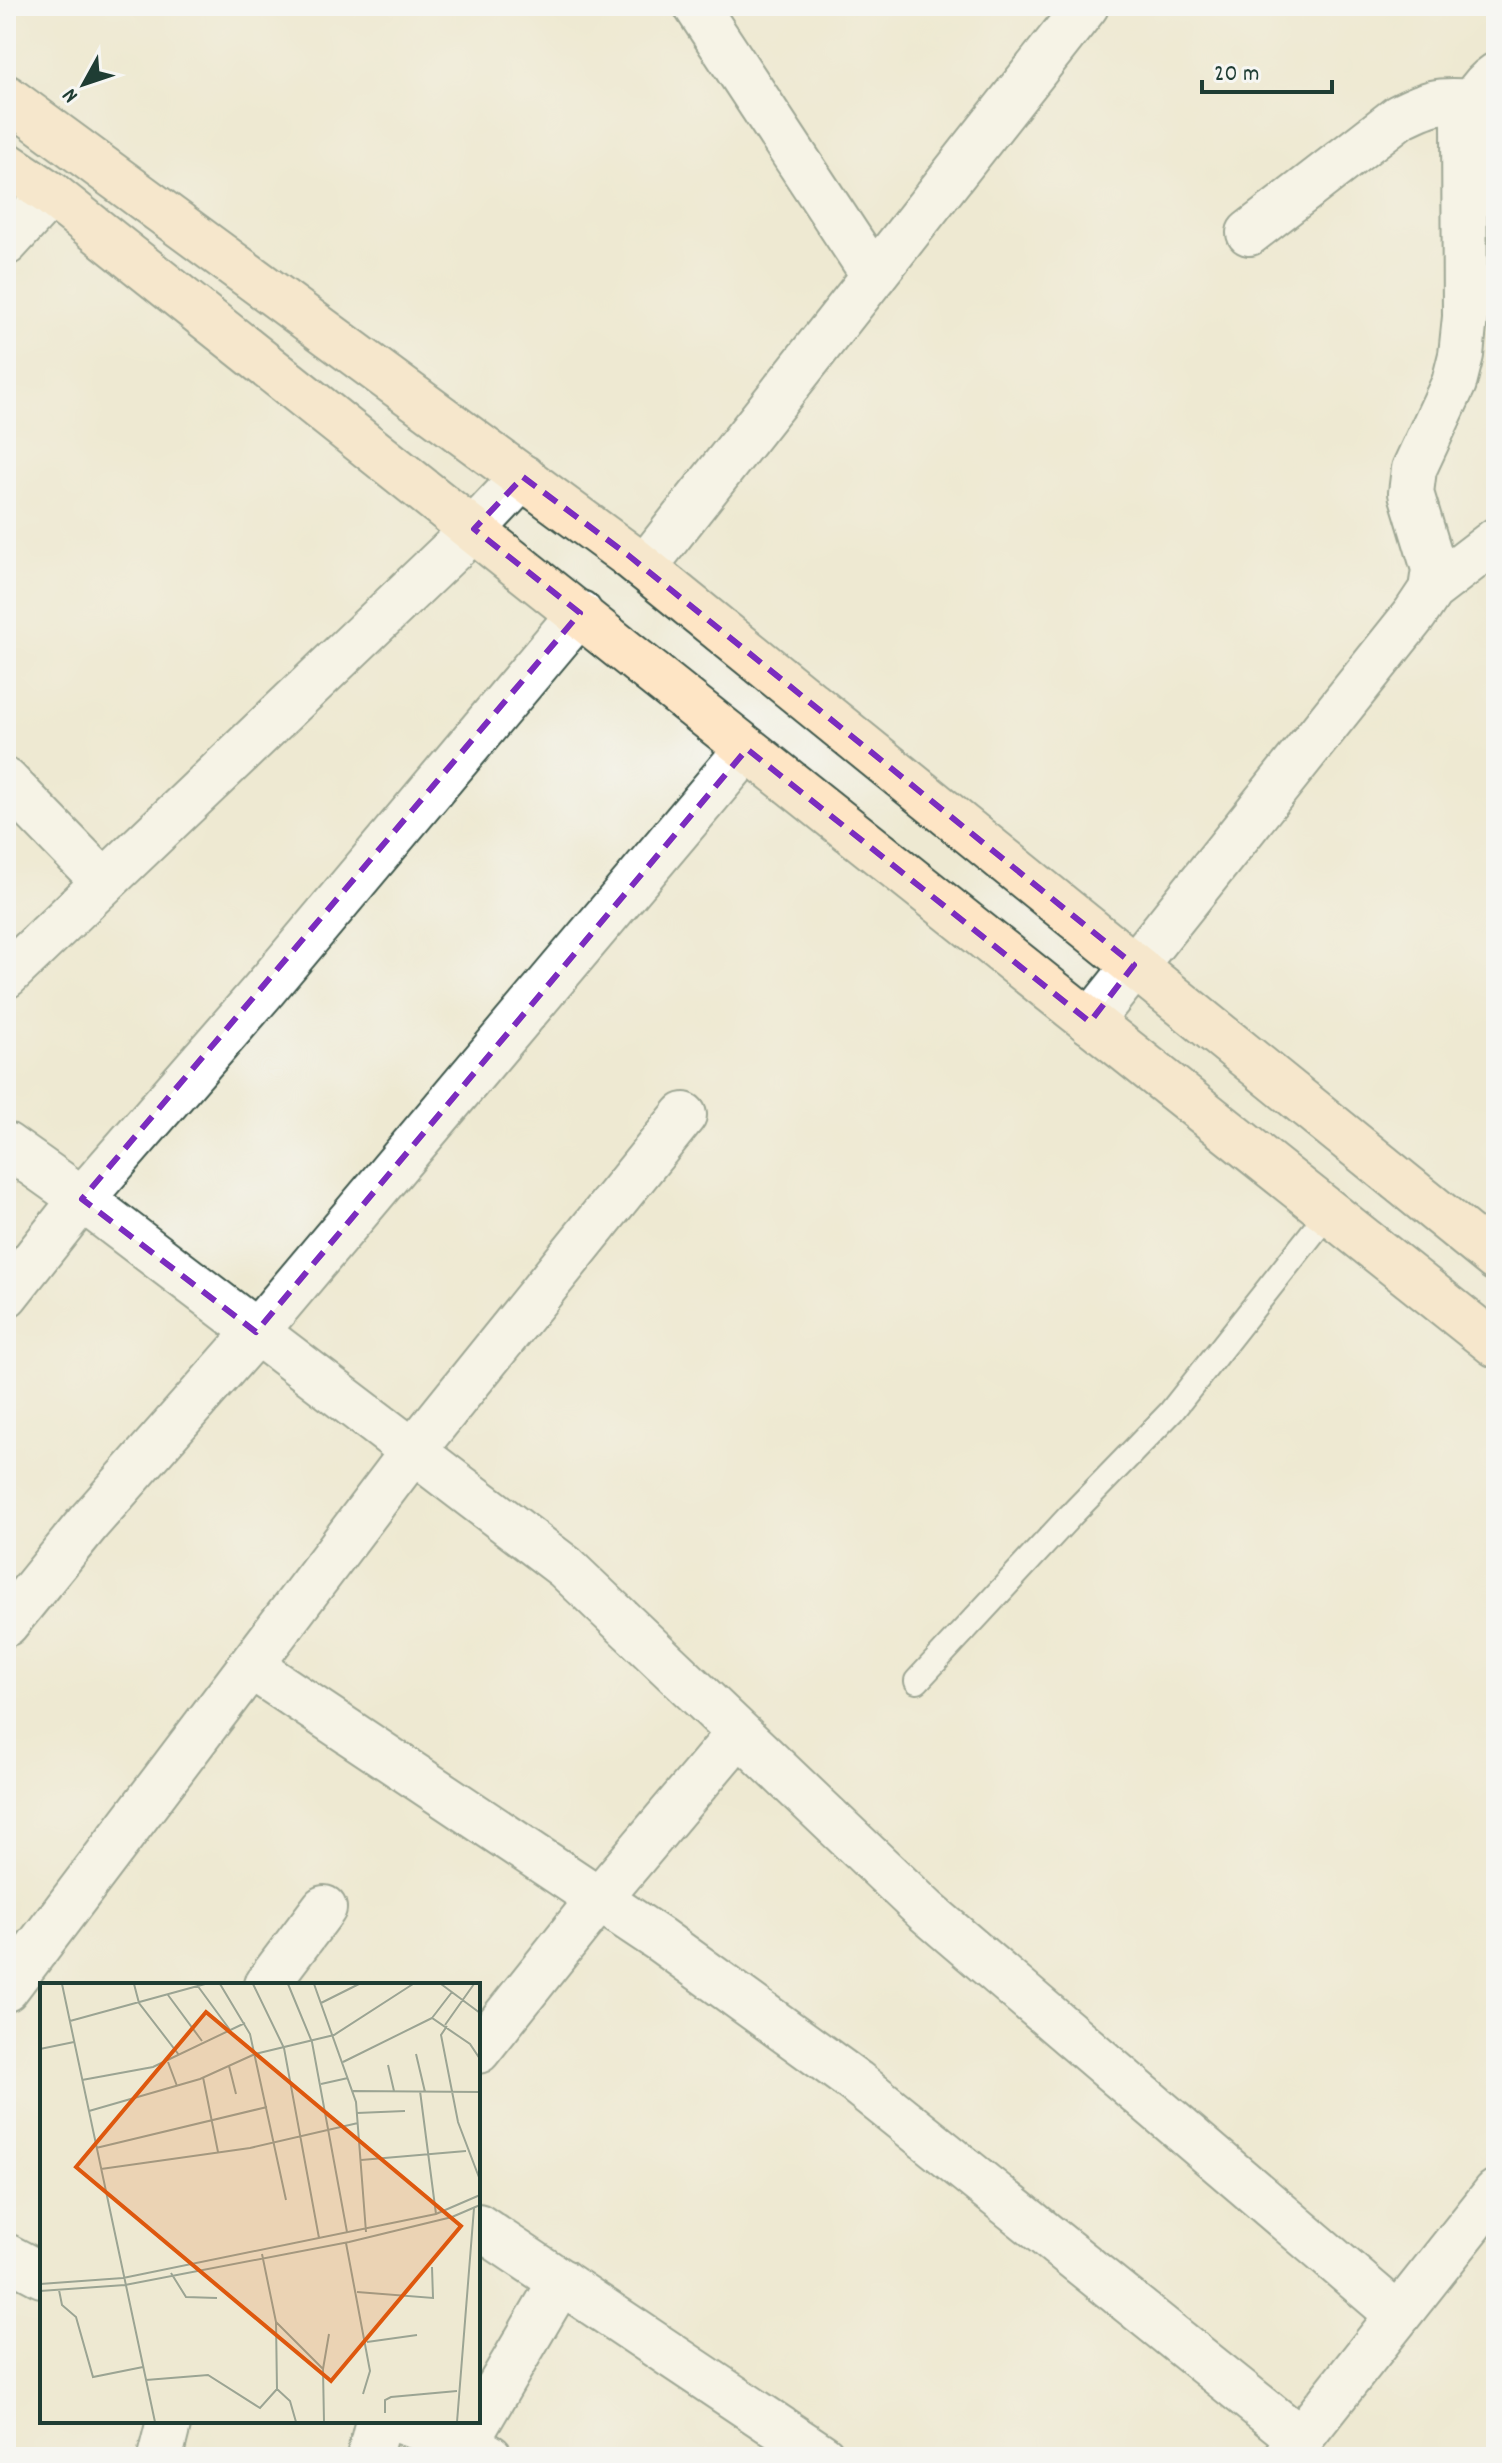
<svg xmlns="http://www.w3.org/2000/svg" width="1502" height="2463" viewBox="0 0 1502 2463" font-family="Dekko,sans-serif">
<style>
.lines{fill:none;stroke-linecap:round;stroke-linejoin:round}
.lane-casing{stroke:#3e574c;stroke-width:28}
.street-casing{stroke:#3e574c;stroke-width:48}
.secondary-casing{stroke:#3e574c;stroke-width:48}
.lane{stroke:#fff;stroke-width:24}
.street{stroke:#fff;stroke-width:44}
.secondary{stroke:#fee5c5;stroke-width:44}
.marked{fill:none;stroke:#7b2cbf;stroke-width:6;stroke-dasharray:16 10;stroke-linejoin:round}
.inset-road{fill:none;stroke:#9ba493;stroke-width:2}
.view{fill:#de580e;fill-opacity:0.15;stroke:#de580e;stroke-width:4}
.inset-edge{fill:none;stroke:#1f3d34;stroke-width:4}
</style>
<rect width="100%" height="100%" fill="#f6f6f2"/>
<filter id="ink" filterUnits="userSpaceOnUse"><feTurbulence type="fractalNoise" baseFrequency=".0125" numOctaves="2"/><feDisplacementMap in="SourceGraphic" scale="16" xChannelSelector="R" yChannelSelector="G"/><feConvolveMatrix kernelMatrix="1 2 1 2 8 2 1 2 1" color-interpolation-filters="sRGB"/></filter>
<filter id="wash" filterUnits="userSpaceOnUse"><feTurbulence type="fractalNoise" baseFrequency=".006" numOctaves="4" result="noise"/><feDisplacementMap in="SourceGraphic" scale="32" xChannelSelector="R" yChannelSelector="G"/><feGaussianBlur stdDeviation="1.8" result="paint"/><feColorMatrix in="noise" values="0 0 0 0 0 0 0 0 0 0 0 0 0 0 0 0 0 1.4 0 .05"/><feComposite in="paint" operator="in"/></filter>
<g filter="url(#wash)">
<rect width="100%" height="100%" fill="#eee9d2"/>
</g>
<g filter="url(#ink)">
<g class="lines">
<g class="lane-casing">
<path id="lane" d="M917,1681L1070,1516L1171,1412L1329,1212"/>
</g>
<g class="street-casing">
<path id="street" d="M696,6L874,276
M1249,233L1399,117C1429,102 1438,99 1471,102
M6,243L51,194
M644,568L1086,6
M1431,590L1496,540
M6,781L104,882
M6,976L474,529L523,477
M1090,1022L1415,614L1431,590L1434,569L1411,493L1414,469L1454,383L1461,355L1465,317L1464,125C1470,106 1478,87 1496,75
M6,1145L82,1199L565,1567L926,1911L1398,2315
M6,1295L82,1199L262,992L580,613
M6,1624L88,1523L256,1332L747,749
M250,1666L659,1939L856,2082L1300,2439
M266,1985L324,1908
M6,1989L413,1451L684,1115
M478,2051L599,1899L739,1733
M478,2226L823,2457
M6,2256L42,2275
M399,2421L466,2443L490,2457
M466,2443L561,2281
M160,2457L169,2421
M369,2457L378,2421
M1286,2457L1496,2192"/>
</g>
<g class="secondary-casing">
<path id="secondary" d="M6,97L628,555L1496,1259
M6,164L51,194C533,577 1014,962 1496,1345"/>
</g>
<use href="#lane" class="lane"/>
<use href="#street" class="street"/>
<use href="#secondary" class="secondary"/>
</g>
</g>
<path d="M0 0H1502V2463H0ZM523,477L628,555L1134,965L1090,1022L747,749L256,1332L82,1199L580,613L474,529Z" fill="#eee9d2" fill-opacity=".55" fill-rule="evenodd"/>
<path class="marked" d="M523,477L628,555L1134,965L1090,1022L747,749L256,1332L82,1199L580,613L474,529Z"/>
<g transform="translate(40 1983)">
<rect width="440" height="440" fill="#eee9d2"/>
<path class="inset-road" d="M22,1L115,439M94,1L99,20L139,72M180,1L210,51L246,217M213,1L244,65L279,255M248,1L272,59L307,249M274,1L316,119L326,249M401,1L440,30M157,2L190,47M128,12L162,58M281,20L319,1M392,35L412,9M30,38L165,1M405,42L434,1M407,43L401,52L418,139L440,197M0,66L34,59M376,71L385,109M128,79L137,103M303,79L392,35L430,61L440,76M348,82L354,108M189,83L196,111M163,94L178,169M42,97L113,84L205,40M281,101L308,95M313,108L440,109M380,108L396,231M49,128L160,96L215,71L294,52L373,1M317,130L365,128M56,165L227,124M321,177L426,168M61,186L210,165L318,140M306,260L330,388L323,411M222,271L236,339L283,386L284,439M131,290L146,314L177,315M0,301L83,295L396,231L440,212M19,307L22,322L36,334L53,394L103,384M0,308L85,302L309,259L412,234L440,222M317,309L393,315L392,284M236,339L237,406L250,418L256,439M327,359L377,352M283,386L289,351M106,397L168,392L220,425L237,406M345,430V417L351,414L417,408M417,439L434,225"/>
<path class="view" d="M166,29L421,243L291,398L36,184Z"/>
<rect width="440" height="440" class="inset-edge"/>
</g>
<rect width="1502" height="2463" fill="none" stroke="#f6f6f2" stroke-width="32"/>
<g transform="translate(84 84) rotate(230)" stroke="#f6f6f2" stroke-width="6" paint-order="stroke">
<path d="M0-6L14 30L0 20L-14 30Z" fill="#1f3d34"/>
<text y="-12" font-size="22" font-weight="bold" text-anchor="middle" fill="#1f3d34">N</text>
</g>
<path d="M1202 80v12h130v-12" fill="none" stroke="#1f3d34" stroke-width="4"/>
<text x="1214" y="80" font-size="24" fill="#1f3d34" stroke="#f6f6f2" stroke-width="6" paint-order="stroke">20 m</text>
</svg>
